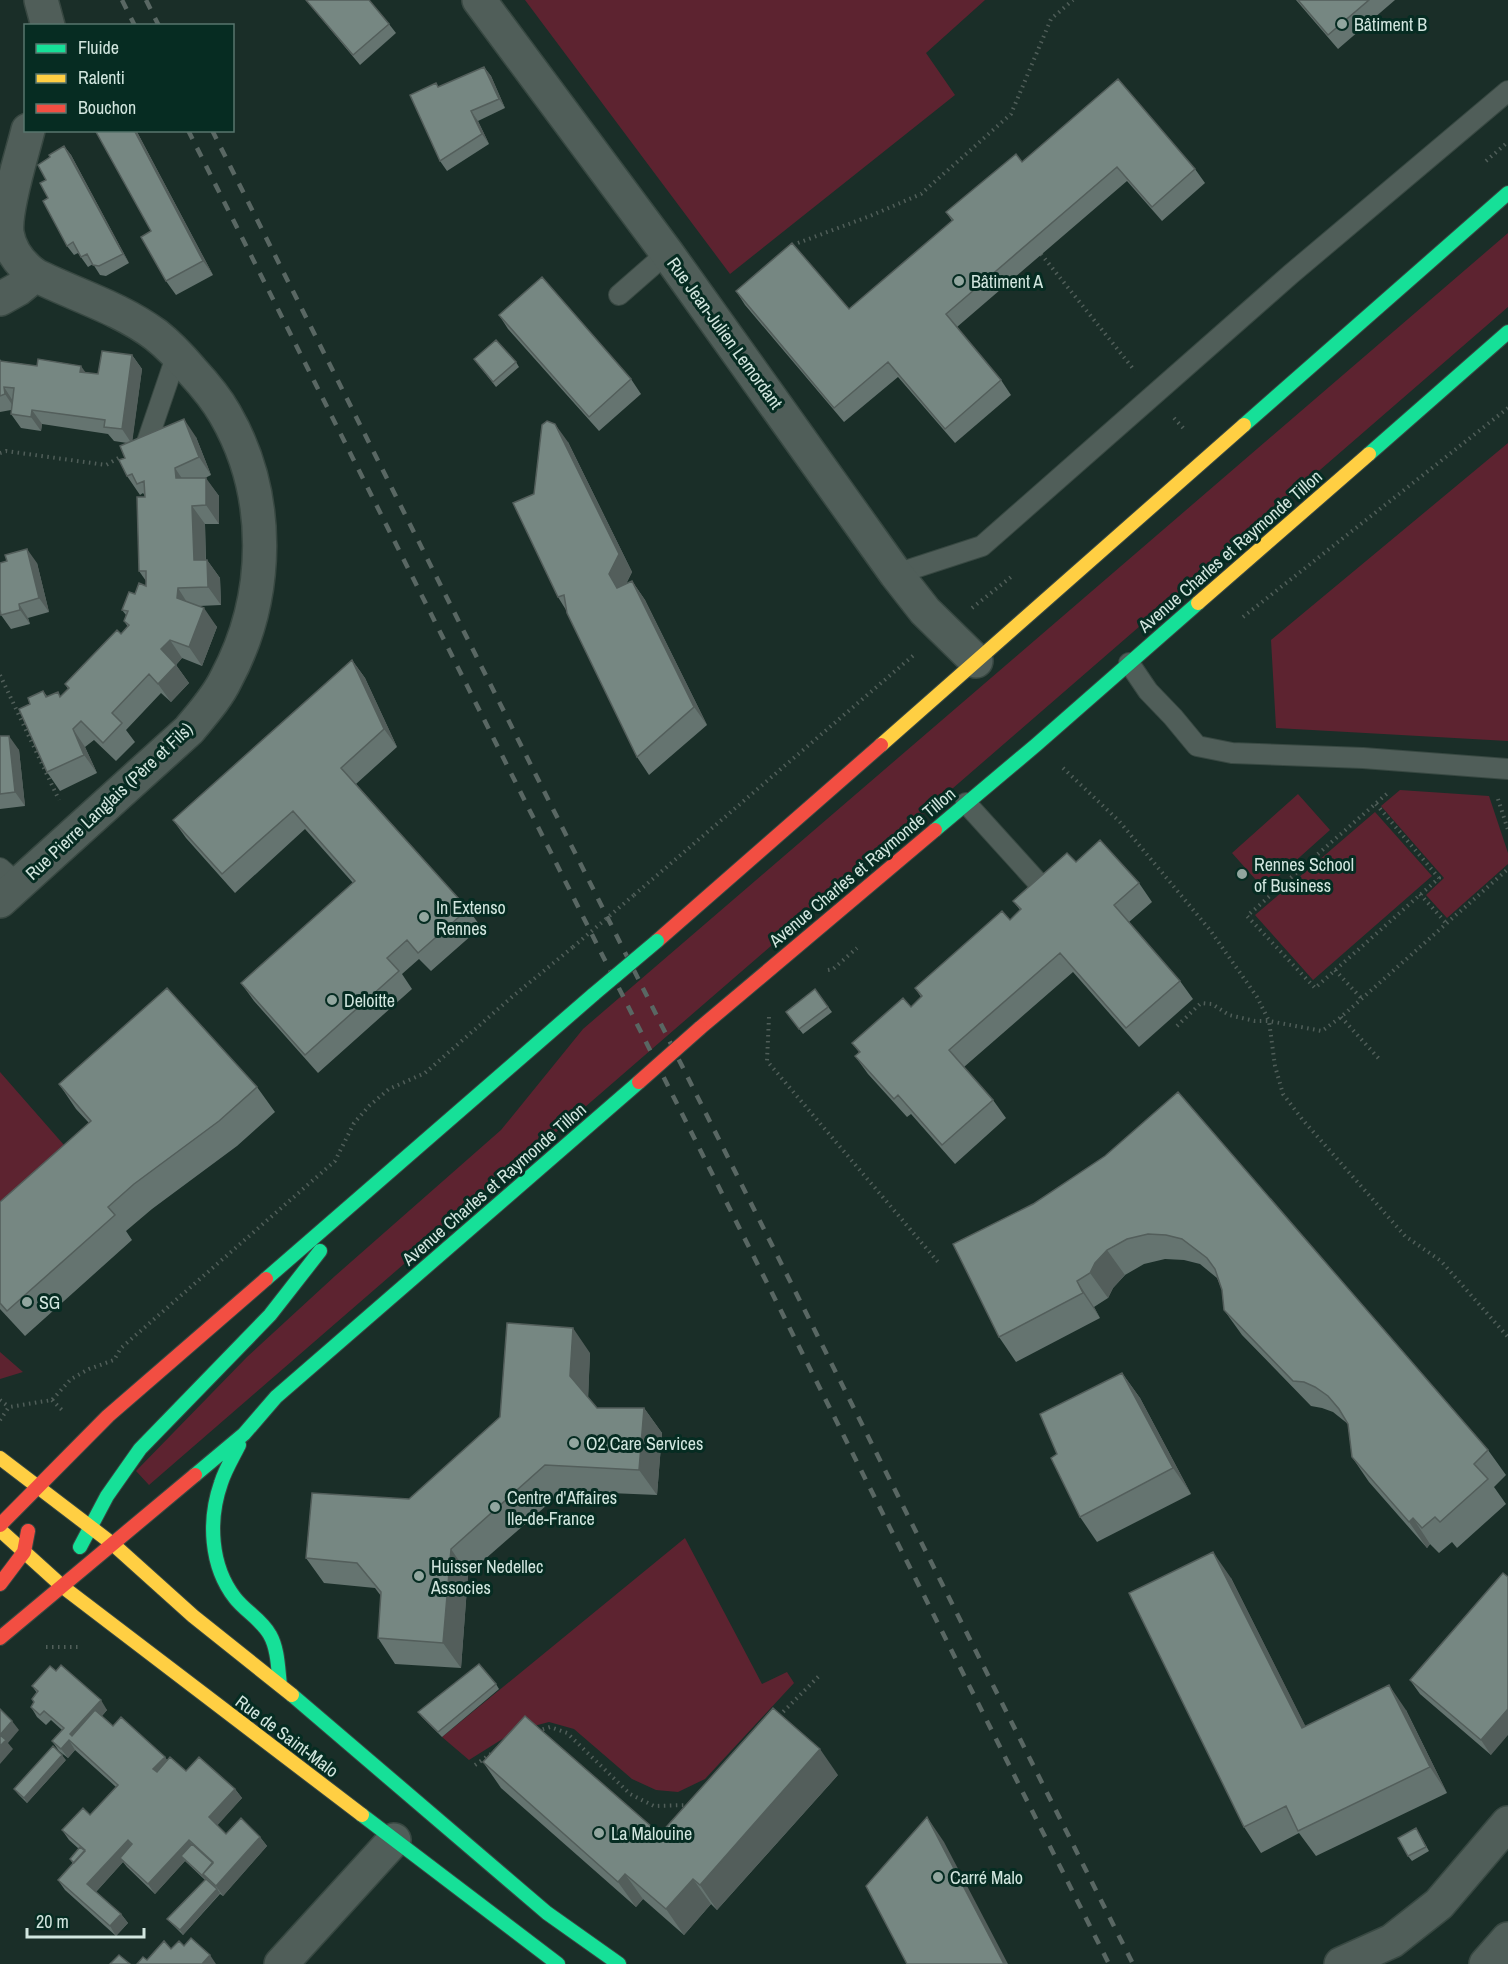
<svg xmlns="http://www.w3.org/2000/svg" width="1508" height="1964" viewBox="0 0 1508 1964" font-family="'Archivo Narrow',sans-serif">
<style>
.green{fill:#5d2330}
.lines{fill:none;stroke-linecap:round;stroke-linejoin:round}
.lane-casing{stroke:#384842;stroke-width:22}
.street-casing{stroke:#384842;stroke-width:36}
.fast-casing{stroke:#384842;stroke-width:16}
.slow-casing{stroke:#384842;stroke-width:16}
.jam-casing{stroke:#384842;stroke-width:16}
.path{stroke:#505e59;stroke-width:4;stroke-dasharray:1.5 4.5;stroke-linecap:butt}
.lane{stroke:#505e59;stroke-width:20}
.street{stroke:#505e59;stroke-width:33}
.fast{stroke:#16e098;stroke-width:14}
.slow{stroke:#ffcf43;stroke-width:14}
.jam{stroke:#f24e42;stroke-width:14}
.rail{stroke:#596763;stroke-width:4.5;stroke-dasharray:10 10;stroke-linecap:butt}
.fast-bridge-casing{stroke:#384842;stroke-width:16;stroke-linecap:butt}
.jam-bridge-casing{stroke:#384842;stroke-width:16;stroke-linecap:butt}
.path-bridge{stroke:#505e59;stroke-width:4;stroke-dasharray:1.5 4.5;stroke-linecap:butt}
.fast-bridge{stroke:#16e098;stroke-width:14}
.jam-bridge{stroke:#f24e42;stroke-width:14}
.wall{fill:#657470}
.shaded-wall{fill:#535e5b}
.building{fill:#768782;stroke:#535e5b;stroke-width:1.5}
.poi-dot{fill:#92a69f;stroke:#062c22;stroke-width:2}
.labels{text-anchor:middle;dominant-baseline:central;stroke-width:6;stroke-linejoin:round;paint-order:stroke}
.poi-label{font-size:18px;fill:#d2e6df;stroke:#062c22;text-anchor:start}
.street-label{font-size:18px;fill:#d2e6df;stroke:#062c22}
</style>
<rect width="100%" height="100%" fill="#1a2e28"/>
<path class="green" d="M525,0H985L926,53L955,95L730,274Z
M1508,233V307L149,1485L136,1471L247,1357L335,1276L501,1130L583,1029Z
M1508,443V741L1276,728L1271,640Z
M1400,790L1489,796L1508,853V864L1447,918L1426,895L1444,878L1381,806Z
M1298,794L1330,830L1264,889L1232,853Z
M1375,812L1432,876L1313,980L1255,915Z
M0,1072L78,1161L0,1232Z
M0,1352L23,1372L0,1379Z
M685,1538L762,1684L787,1672L794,1683L705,1779L678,1792L656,1790L632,1779L574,1729L549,1722L515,1731L469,1760L442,1737Z"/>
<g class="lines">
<g class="lane-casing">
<path id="lane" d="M619,295L667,253
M147,442L177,354
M896,574L982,546L1291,274L1508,91
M1129,663L1148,691L1173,717L1197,746L1232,753L1363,758L1508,769
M966,803L1042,887
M0,868L18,884"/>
</g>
<g class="street-casing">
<path id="street" d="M41,0L48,26
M479,0L667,253L896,574L925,611L976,661
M0,299L18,289L35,275
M0,901L189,730C202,714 217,698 226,679C270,597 272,495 225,414C216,398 204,384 192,371C181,358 170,346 156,335C120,308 75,295 35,275C21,265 10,251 7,233C4,209 22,155 28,130
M281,1964L394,1840
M1341,1964L1392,1941L1439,1904L1508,1823
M1486,1964L1508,1939"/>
</g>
<g class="fast-casing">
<path id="fast" d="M1244,425L1508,193
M1369,454L1508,332
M935,830L1036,745L1198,603
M266,1279L594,994
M239,1445C233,1457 225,1470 221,1483C208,1520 210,1566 235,1598C245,1611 262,1620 270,1635C278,1649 278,1669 280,1685
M195,1475L244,1434L276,1397L639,1082
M80,1547L107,1496L140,1449L270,1315L320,1251
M292,1695L547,1913L619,1964
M362,1815L558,1964"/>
</g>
<g class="slow-casing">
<path id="slow" d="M1198,603L1369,454
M881,745L1244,425
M0,1458L114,1545L193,1616L292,1695
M0,1530L63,1587L362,1815"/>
</g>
<g class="jam-casing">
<path id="jam" d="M657,941L881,745
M700,1028L935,830
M0,1525L108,1416L266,1279
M0,1584L24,1552L28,1531
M0,1638L195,1475"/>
</g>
<path class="path" d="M1486,161L1508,142
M798,243L870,216L921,194L1011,114L1051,19L1073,0
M1041,254L1135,371
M1174,418L1185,430
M0,453L6,451L106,465L122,456
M972,608L1011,577
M1243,617L1508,408
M0,675L59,800
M1063,768L1119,821L1210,930L1257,997L1269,1021L1275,1066L1283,1094L1302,1119L1405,1236L1441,1261L1508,1337
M1498,799L1508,830
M1376,804L1439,878L1315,988L1247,916L1390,791
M1420,894L1446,923
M634,895L915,654
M828,970L833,969L857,948
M1335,970L1362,999
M769,1017L767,1061L938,1262
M1341,1017L1381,1061
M1177,1026L1201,1003L1212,1004L1229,1015L1255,1021H1269L1322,1031L1341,1017L1508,869
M0,1400L9,1407
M52,1400L62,1410
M0,1420L9,1407L52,1400L71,1379L89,1369L114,1360L121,1348L335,1161L354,1123L369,1106L389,1089L425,1073L513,996L573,947
M46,1647H80
M779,1716L819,1676
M537,1731L550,1727L567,1733L630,1794L654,1806L688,1805
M475,1765L495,1751"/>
<use href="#lane" class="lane"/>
<use href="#street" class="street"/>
<use href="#fast" class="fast"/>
<use href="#slow" class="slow"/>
<use href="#jam" class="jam"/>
<path class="rail" d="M122,0L135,26
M146,0L159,26
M188,130L1109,1964
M212,130L1133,1964"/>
<g class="fast-bridge-casing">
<path id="fast-bridge" d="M594,994L657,941"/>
</g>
<g class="jam-bridge-casing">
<path id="jam-bridge" d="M639,1082L700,1028"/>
</g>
<path class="path-bridge" d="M573,947L634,895"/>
<use href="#fast-bridge" class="fast-bridge"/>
<use href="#jam-bridge" class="jam-bridge"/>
</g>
<path class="wall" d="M306,0L389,24L396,33L360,65Z
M1296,0H1395L1338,49Z
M484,67L491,76L505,108L478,121L489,144L447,171L440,161L439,87Z
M136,130L213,275L176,295L166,281L151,231Z
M64,146L71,155L129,263L106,276L100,275L93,264L88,267L78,253L74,255L67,246L48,198L46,180L50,157Z
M1022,162L1195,169L1205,183L1162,221L1127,181L957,327L1001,380L1011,395L955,443L898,377L844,422L745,305L736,291L849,309L952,221L946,212Z
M499,315L631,379L641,394L599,431L508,329Z
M132,355L142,369L132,441L196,437L211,475L205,478L219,496V524H205L206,560H207L220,578L221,605L199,606L217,627L202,666L182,658L176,665L189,683L171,702L161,693L126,730L135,742L116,761L94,740L85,747L97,773L60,791L47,772L30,704L43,691L47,696H61L68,689L65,684L121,634L128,627L124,621L126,615L122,610L135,594L146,586V581L139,571L145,496L143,493L140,495L127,476L125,458L127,443L114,441L108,434L42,424L41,431L21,428L11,414V410L0,412V359L1,361L98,374Z
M474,359L516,362L519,367L496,387Z
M568,442L632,572L626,584L632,581L645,600L707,725L649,775L637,757L566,610L558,597L534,494Z
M37,563L49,612L28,618L30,624L11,629L1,615Z
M352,660L365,678L397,747L356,784L468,909L481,927L431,971L419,959L402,974L412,989L318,1073L254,1001L241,983L353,883L305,829L235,893L186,838L173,820Z
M0,736L19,750L25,806L0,809Z
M1076,862L1139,883L1152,902L1129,922L1180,981L1193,999L1139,1047L1073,972L964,1067L993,1100L1006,1118L955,1164L911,1114L907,1117L868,1074L855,1056L859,1052L852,1043L911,1007L921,997L915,988L1010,920L1020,910L1013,901Z
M815,989L832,1012L803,1034L786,1012Z
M59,1084L257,1087L275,1112L237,1146L152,1209L126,1231L132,1240L25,1336L0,1309V1202L89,1123L76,1109Z
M1105,1156L1488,1450L1506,1475L1494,1487L1506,1504L1457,1548L1452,1542L1439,1553L1430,1544L1427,1548L1369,1482L1352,1457L1348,1424L1333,1412L1322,1408L1311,1406L1242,1335L1224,1310L1222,1290L1217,1278L1200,1264L1184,1260L1165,1259L1144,1264L1125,1275L1113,1288L1108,1298L1094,1307L1100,1318L1016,1362L999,1337L1033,1204Z
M590,1353L588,1397L597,1408H644L662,1433L657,1495L563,1491L468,1574L461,1668L395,1664L378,1638L381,1596L375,1588L324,1583L306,1558L409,1499Z
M1122,1373L1140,1398L1191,1494L1097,1542L1080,1517L1057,1454Z
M1508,1577L1491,1755L1420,1694L1410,1680Z
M1231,1578L1305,1726L1406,1710L1447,1793L1316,1856L1299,1833L1261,1853L1244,1827Z
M56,1671L107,1710L102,1716L113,1726L165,1757L167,1760L186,1771L235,1789L242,1798L217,1825L226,1834L260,1837L267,1846L223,1896L220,1894L183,1935L167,1919L205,1880L185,1861L155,1894L127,1867L123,1862L96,1892L121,1914L128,1923L116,1936L65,1890L58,1880L73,1864L70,1859L79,1849L69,1840L62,1830L90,1815L116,1787L75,1750L68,1758L59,1751L52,1741L62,1730L51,1720L46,1725L37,1717L31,1707L34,1702L37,1693L32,1686Z
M496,1684L499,1689L442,1737L422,1717L418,1712Z
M66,1760L27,1803L18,1794L14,1789Z
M483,1762L660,1834L838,1775L717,1910L711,1904L684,1935L643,1899L636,1907L501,1788Z
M1419,1833L1429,1851L1412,1861L1408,1856Z"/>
<path class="shaded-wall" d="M484,67L491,76L505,108L499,99Z
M471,111L478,121L489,144L482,134Z
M134,130H136L213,275L203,261Z
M64,146L71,155L129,263L123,254Z
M132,355L142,369L132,444L122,429Z
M81,366L91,380L80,372Z
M4,387L13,401L15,409L5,394Z
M32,410L42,424L41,431L31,417Z
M184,419L196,437L211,475L199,457Z
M555,424L568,442L632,572L622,592L617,588L609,574Z
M175,468L187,486L176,478Z
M206,478L219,496V524L206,505Z
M192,506L205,524L206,578L194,560Z
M27,549L37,563L49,612L39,598Z
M207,560L220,578L221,605L208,587Z
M632,581L645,600L707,725L694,707Z
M178,588L190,607L177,598Z
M19,604L28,618L30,624L20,610Z
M204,608L217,627L202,666L189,647Z
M170,640L182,658L176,665L189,683L171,702L158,684L161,649Z
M352,660L365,678L397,747L384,729Z
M73,729L85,747L97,773L84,755Z
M9,736L19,750L25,806L15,792Z
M1107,1250L1125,1275L1113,1288L1108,1298L1090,1273L1095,1263Z
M1077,1281L1094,1307L1100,1318L1083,1293Z
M573,1328L590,1353L588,1402L570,1376Z
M1122,1373L1140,1398L1191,1494L1173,1468Z
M644,1408L662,1433L657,1495L639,1470Z
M1413,1518L1430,1544L1427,1548L1409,1522Z
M451,1549L468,1574L461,1668L443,1643Z
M1213,1552L1231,1578L1319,1753L1302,1728Z
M1389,1685L1406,1710L1447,1793L1430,1767Z
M101,1700L107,1710L77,1744L70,1734Z
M1508,1709V1735L1491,1755L1481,1740Z
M12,1721L19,1730L8,1743L13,1749L0,1764V1735Z
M69,1740L75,1750L68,1758L61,1749Z
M820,1749L838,1775L717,1910L700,1885Z
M62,1755L66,1760L27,1803L24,1798Z
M165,1757L171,1766L160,1779L153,1769Z
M235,1789L242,1798L216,1827L209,1817Z
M927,1817L944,1842L1008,1964H1004Z
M260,1837L267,1846L223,1896L216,1886Z
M128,1840L135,1850L120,1858L123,1862L94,1894L87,1884Z
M189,1840L195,1849L181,1856L185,1861L155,1894L148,1884Z
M625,1874L643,1899L636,1907L618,1882Z
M693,1879L711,1904L684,1935L666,1909Z
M217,1889L220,1893L183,1935L180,1930Z
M121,1914L128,1923L116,1936L110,1926Z
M210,1955L216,1964H202Z"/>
<path class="building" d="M306,0H369L389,24L353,55Z
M1298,0H1369L1328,35Z
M484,67L499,99L471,111L482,134L440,161L410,95L436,83L438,87Z
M1118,79L1195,169L1152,207L1117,167L946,314L1001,380L945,429L888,362L834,408L736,291L792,243L849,309L953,220L946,212L1016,154L1022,162Z
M95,130H134L203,261L166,281L141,237L151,231Z
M64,146L123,254L99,266L93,265L87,254L81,257L73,242L67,246L43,201L48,198L40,183L46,180L38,165L50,157L49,155Z
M542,277L631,379L589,417L499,315Z
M496,340L516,362L493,382L474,359Z
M102,351L132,355L122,429L104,427L105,420L32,410L31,417L11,414L14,388L4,387L5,394L0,396V361L37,366L38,359L81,366L80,372L98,374Z
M184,419L199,457L175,468L176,478H206V505L192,506L194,560H207L208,587L178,588L177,598L204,608L189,647L170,640L161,649L176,665L158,684L149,674L112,713L122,723L103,743L81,721L73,729L84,755L47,772L19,709L30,704L28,698L43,691L46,697L58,692L60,697L69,688L65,684L117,630L121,634L129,625L124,621L128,611L122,610L129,592L135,594L139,583L146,586V571H139L137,497H145L144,481L137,484L132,474L127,476L119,460L125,458L120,446Z
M547,421L555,424L619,554L609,574L617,588L632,581L694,707L637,757L567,613L564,595L558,597L513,503L534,494L542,425Z
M27,549L39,598L19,604L20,610L1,615L0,610V563L7,561L5,555Z
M352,660L384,729L341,768L468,909L418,953L407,940L387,958L399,971L305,1055L241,983L355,881L293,811L222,874L173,820Z
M0,736H9L15,792L0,794Z
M1100,840L1139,883L1114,905L1180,981L1126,1028L1060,953L949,1050L993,1100L942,1145L898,1095L894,1099L855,1056L860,1052L852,1043L903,998L911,1007L922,996L915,988L1002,911L1010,920L1021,909L1013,901L1067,853L1076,862Z
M167,988L257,1087L219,1121L134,1184L108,1207L115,1215L7,1311L0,1303V1202L91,1121L59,1084Z
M815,989L828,1007L799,1029L786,1012Z
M1178,1092L1488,1450L1474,1464L1488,1479L1440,1522L1435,1517L1422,1528L1413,1518L1409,1522L1352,1457L1348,1424L1339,1409L1328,1396L1315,1387L1304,1382L1293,1381L1224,1310L1222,1290L1215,1269L1207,1258L1182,1239L1166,1235L1148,1234L1127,1239L1107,1250L1095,1263L1090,1273L1077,1281L1083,1293L999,1337L953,1244L1033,1204L1105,1156Z
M507,1323L573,1328L570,1376L597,1408H644L639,1470L545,1465L451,1549L443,1643L378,1638L381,1592L357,1563L306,1558L312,1493L409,1499L500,1417Z
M1122,1373L1173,1468L1080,1517L1051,1458L1057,1454L1040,1414Z
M1213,1552L1302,1728L1389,1685L1430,1767L1298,1831L1286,1806L1244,1827L1129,1593Z
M1503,1573L1508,1577V1709L1481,1740L1410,1680Z
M479,1664L496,1684L438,1732L418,1712Z
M61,1665L101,1700L70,1734L72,1736L95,1710L113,1726L121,1717L165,1757L153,1769L157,1772L170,1757L186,1771L199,1757L235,1789L209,1817L226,1834L241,1818L260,1837L216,1886L203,1874L213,1862L189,1840L148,1884L120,1858L132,1844L128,1840L87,1884L121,1914L110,1926L58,1880L85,1850L62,1830L83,1808L90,1815L118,1785L69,1740L61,1749L52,1741L64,1728L44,1711L40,1715L31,1707L34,1702L32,1699L38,1691L32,1686L50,1666L56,1671Z
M773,1708L820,1749L700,1885L693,1879L666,1909L625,1874L618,1882L483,1762L525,1716L660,1834Z
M0,1709L12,1721L0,1735L6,1740L0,1746Z
M53,1746L62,1755L24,1798L14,1789Z
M927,1817L1004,1964H907L866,1886Z
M1416,1828L1426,1847L1408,1856L1398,1838Z
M192,1844L213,1863L203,1874L206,1879L181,1856Z
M80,1847L85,1851L74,1863L70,1859Z
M206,1879L217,1889L180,1930L167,1919Z
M191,1938L210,1955L202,1964H137L143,1957L147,1960L164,1941L171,1949L179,1941L184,1946Z
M119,1955L130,1964H110Z"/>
<g class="poi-dot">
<circle cx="1342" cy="24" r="6"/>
<circle cx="959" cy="281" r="6"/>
<circle cx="1242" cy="874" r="6"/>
<circle cx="424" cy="917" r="6"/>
<circle cx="332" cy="1000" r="6"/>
<circle cx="27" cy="1302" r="6"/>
<circle cx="574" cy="1443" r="6"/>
<circle cx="495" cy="1507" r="6"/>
<circle cx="419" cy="1576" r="6"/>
<circle cx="599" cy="1833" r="6"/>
<circle cx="938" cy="1877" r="6"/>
</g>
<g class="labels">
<g class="poi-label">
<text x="1354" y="24">Bâtiment B</text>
<text x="971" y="281">Bâtiment A</text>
<text x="1254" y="864">Rennes School<tspan x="1254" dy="21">of Business</tspan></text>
<text x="436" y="907">In Extenso<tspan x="436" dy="21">Rennes</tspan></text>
<text x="344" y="1000">Deloitte</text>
<text x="39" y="1302">SG</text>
<text x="586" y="1443">O2 Care Services</text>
<text x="507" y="1497">Centre d'Affaires<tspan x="507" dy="21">Ile-de-France</tspan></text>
<text x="431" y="1566">Huisser Nedellec<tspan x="431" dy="21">Associes</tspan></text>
<text x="611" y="1833">La Malouine</text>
<text x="950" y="1877">Carré Malo</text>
</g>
<g class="street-label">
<text transform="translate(725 333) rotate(54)">Rue Jean-Julien Lemordant</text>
<text transform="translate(1230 551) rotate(-41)">Avenue Charles et Raymonde Tillon</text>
<text transform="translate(109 801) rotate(-43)">Rue Pierre Langlais (Père et Fils)</text>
<text transform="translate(862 867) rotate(-40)">Avenue Charles et Raymonde Tillon</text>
<text transform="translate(494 1184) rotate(-41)">Avenue Charles et Raymonde Tillon</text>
<text transform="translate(287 1736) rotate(37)">Rue de Saint-Malo</text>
</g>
</g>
<rect x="24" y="24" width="210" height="108" fill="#062c22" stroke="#58766e" stroke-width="1.5"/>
<rect x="36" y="44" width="30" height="9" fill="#16e098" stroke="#58766e" stroke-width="1.5"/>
<text x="78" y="54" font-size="18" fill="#d2e6df">Fluide</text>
<rect x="36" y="74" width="30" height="9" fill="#ffcf43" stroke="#58766e" stroke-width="1.5"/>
<text x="78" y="84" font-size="18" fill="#d2e6df">Ralenti</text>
<rect x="36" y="104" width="30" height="9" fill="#f24e42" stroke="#58766e" stroke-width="1.5"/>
<text x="78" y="114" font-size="18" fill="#d2e6df">Bouchon</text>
<path d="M27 1928v9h117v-9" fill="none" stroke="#d2e6df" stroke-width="3"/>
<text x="36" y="1928" font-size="18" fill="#d2e6df" stroke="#062c22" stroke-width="4.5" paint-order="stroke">20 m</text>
</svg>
